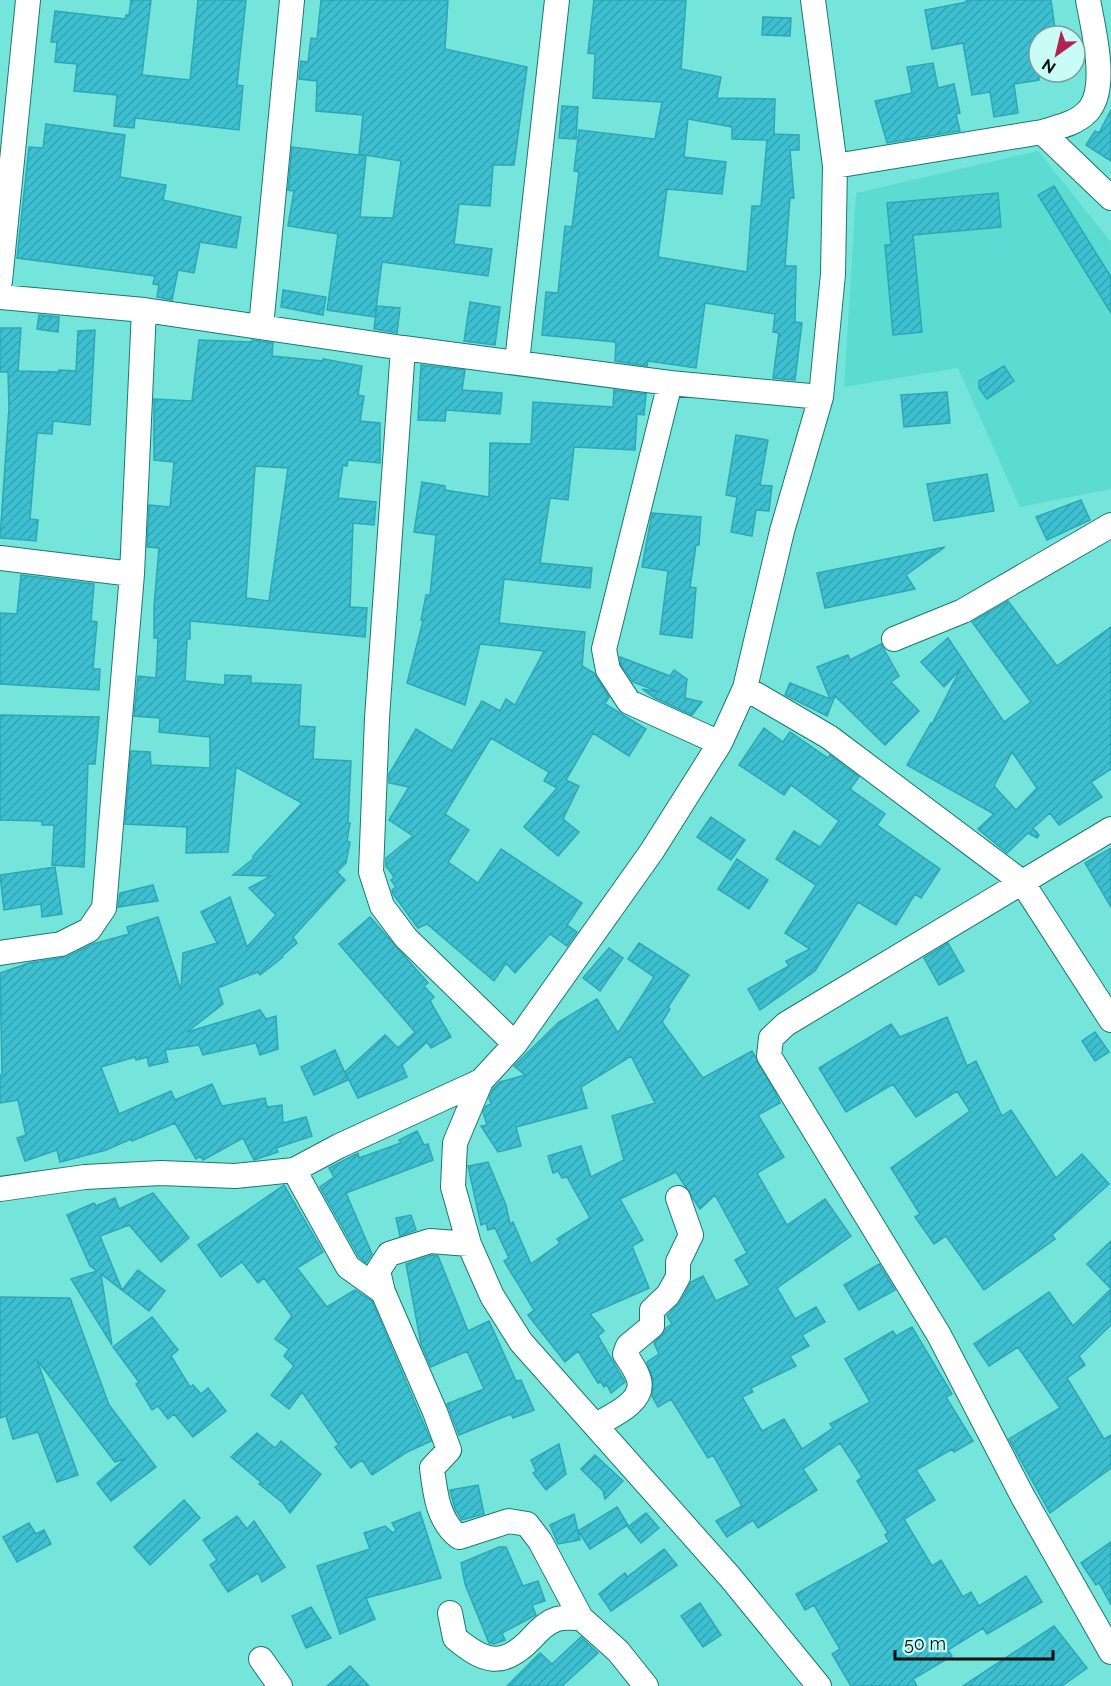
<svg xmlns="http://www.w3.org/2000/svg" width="1111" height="1686" viewBox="0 0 1111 1686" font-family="Raleway,sans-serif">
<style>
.built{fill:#5cdbd0}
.building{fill:url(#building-hatch);stroke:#2da7b6;stroke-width:1.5;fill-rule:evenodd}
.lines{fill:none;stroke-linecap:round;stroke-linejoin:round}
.minor-casing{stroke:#1a7871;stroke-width:26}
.minor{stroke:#fff;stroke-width:24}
</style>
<defs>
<pattern id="building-hatch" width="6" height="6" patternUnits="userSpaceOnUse" patternTransform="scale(1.5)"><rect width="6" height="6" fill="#3dc0d1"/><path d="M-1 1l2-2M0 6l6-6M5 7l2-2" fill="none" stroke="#34a4b2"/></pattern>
</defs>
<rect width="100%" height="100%" fill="#75e5db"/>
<path class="built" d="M1038,151L1111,242V489L1020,507L958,368L844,387L856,193Z"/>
<path class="building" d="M131,0H151L142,75L190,80L198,0H246L237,85L243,86L239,130L135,118L134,128L114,126L117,95L74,91L77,64L55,62L57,42H51L55,11L125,19L126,15H129Z
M321,0H448L445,49L527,67L514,165H493L490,206L459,204L454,244L492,249L488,276L382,262L375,317L327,310L338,234L288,226L294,191L288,190L292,147L366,156L360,217L393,218L401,161L359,154L363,115L316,111L317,81L299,79L301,61L308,62L311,38L317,39Z
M594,0H686L681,69L721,77L717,98L775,99L774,134L799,135V150H790L794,198H790L785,266H796L795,322L802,323L795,380L773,378L779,333L773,332L775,314L705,303L696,368L648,361L647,366L615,361L616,342L542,335L546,292L558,293L565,226L572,227L579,172L574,171L579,130L655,139L662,102L593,98L595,54L588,53ZM688,119L732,127V139L767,140L761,206H752L747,272L658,257L667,189L722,194L726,162L684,157Z
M966,0H1051L1056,36H1039V80L1014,84L1018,113L994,117L990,92L972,95L963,43L932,49L925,10L967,2Z
M763,17L791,18L790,36L762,35Z
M933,63L938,88L954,84L960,113L956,114L960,131L887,143L875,101L912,93L907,67Z
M562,106L578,107L576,139L559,138Z
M1111,110V161L1086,145L1095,131L1099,133Z
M46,124L125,135L120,177L166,185L163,200L241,217L236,248L200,242L194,273L178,270L172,300L157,297L159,285L153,284L155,276L17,258L29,147L43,148Z
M1054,186L1111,277V313L1038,195Z
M998,193L1001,227L913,235L922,332L893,335L885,245H891L887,203Z
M283,290L326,297L323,315L281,307Z
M470,302L500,307L495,345L464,341Z
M377,306L400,308L397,333L374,329Z
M39,315L59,317L58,332L37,329Z
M0,328H21L18,371L59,372V370L76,371L78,331L95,330L90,425L53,421L52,434L37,433L30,519L38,520L36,541L0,538L9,408L8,372H0Z
M199,340L252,342V340L273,343L272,356L323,361V359L362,366L358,395L364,396L360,421L380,423V463L348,460L347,466L343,465L338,498L376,502L374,525L353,523L350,607L367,608L365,637L190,621V639H187L185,681L225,685V675L251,676V683L301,685L299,726L315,727L313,759L351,761L348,823H350L347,841L350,842L346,863L337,872L345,880L293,937L297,943L282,956L283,957L260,975L258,972L218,988L223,1004L187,1032L260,1010L266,1019L276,1016L278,1049L260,1055L256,1043L203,1055L199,1045L165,1050L168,1062L149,1066L147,1057L136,1060L135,1057L101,1067L119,1114L171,1091L175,1100L212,1084L222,1106L265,1098L267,1107L282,1105L283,1123L306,1117L312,1136L276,1148L278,1152L254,1160L243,1138L203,1160L200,1156L196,1159L175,1123L132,1141L131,1139L106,1150L60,1162L57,1150L25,1161L17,1138L26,1135L18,1100L0,1103V1075L2,1074L0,973L29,963L67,957L93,944L129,934L127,927L158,917L181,991L183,953L217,943L201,912L230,897L247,947L276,915L249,888L271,876L233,875L253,859V856L302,803L236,767L228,852L186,853L187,827L125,824L131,751L150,752L151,765L210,768V737L159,732L160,718L134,716L138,676L156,678L158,638H154V606L159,548L147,547L149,505L170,507L174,462L154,460V399L192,401ZM255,466L288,468L269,601L246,598Z
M421,365L465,370L462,390L502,393L500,414L446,410L445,421L418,420Z
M1004,366L1014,381L987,399L979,388V381Z
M614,390L646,394L644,415L637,414L635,450L574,447L568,500L550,498L540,563L592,568L590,588L504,579L499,623L585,632L582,666L594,673L609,697L605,704L646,729L629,756L593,733L566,780L579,786L563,819L579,832L558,856L524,827L557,788L544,781L549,772L491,738L445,814L469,830L448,862L478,883L501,849L582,903L567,925L577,932L567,946L550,934L515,973L506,963L494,981L427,924L418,928L393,894L392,890L396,887L391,880L394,877L386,866V858L413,836L389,820L409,787L389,783V774L416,729L452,751L482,701L500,711L506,699L515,705L544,651L480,644L465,705L407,683L423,621L421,620L426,595H430L436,535L414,532L422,482L445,486V490L489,497L490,443L531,444L533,402L613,407Z
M947,392L950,423L904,427L901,395Z
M736,435L768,440L760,485L772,486L769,511L756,510L752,536L731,532L737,497L726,495Z
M987,474L994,511L934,521L927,484Z
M1081,500L1090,520L1047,540L1036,517Z
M652,513L701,517L699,545H696L690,587L696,588L692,638L660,634L668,571L642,567Z
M945,547L906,575L915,589L825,608L817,573Z
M21,575L94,584L91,621L97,622L93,669H100L99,690L0,684V613L17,614Z
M1008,601L1057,666L1111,627V769L1091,782L1102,797L1059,825L1050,813L1033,828L1039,835L1037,838L1028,833L1007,853L978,829L994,814L907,765L931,723L932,724L960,670L944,687L921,662L948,638L1004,722L1031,702L972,622ZM1012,752L1037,788L1016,810L994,786Z
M881,644L899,676L891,682L919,711L885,745L835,696L827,716L785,695L790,683L830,699L817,667L848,655L850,660Z
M620,657L670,676L674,670L687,679L685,698L702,702L692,715L655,698L642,689L659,692L633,682L621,665Z
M0,715L99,717L95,764H88L84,867L52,865L54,825H42V821L0,820Z
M764,728L783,742L790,732L828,758L830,755L859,777L850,789L885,814L877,825L940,869L921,898L915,894L896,925L858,902L815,971L760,1010L748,989L789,966L786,961L810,949L785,933L816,885L776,859L794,831L820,847L839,821L791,785L784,795L739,765Z
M711,817L745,840L731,860L697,837Z
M1111,848V907L1085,863Z
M737,859L768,880L749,909L718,889Z
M55,867L62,914L42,917L41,904L4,910L0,875Z
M153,885L158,901L118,907L120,893Z
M370,917L428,983L424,986L434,997L430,1001L451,1037L431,1048L427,1042L402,1065L407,1077L358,1098L345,1072L385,1035L398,1048L415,1032L339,944Z
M639,943L689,975L668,1007L670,1009L662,1022L703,1078L752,1051L777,1096L780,1103L758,1115L784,1157L757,1173L787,1225L825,1199L851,1236L777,1288L795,1319L816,1307L825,1322L802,1335L809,1346L790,1356L796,1366L751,1388L753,1392L742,1397L762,1431L784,1419L802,1449L833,1428L830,1424L870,1402L845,1359L893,1331L896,1336L912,1327L952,1394L946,1397L973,1441L954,1452L952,1449L916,1470L935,1500L904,1519L932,1566L941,1560L963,1597L971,1592L979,1606L1026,1576L1042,1602L987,1634L983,1628L948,1650L952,1656L913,1679L917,1686H851L832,1654L840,1649L814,1605L805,1610L796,1594L889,1542L885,1535L888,1533L857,1481L862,1477L840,1443L803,1469L817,1490L758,1528L753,1520L727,1537L716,1521L742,1506L713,1455L708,1458L671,1399L658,1407L652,1396L653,1379L647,1362L659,1354L654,1343L666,1328L672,1324L667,1316L680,1302L691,1282L703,1276L716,1301L750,1285L735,1260L747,1253L715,1195L700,1209L676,1172L620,1199L643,1240L632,1246L649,1288L590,1314L604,1331L598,1336L625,1382L611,1393L607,1385L604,1387L601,1382L598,1383L578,1351L565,1362L528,1315L534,1310L504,1261L509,1258L495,1228L488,1230L486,1223L481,1225L468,1166L488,1162L506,1205L510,1224L513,1222L531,1264L560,1243L557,1239L590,1218L567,1177L562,1178L558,1171L553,1173L548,1156L581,1146L591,1177L624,1160L612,1116L655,1103L631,1056L581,1087L587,1108L516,1127L521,1146L498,1152L481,1126L487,1125L483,1112L486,1106L491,1104L489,1098L493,1089L500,1082L525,1075L514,1066L559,1022L597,999L618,1033L654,977L628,959Z
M948,943L964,971L939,985L924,958Z
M609,948L623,958L600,991L583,978Z
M947,1017L967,1066L976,1061L1002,1116L1011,1110L1056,1178L1082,1154L1109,1184L1052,1235L1055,1239L984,1290L946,1236L934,1244L915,1217L920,1214L891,1168L970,1111L957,1091L916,1117L893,1084L846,1112L819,1068L891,1024L900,1037Z
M1095,1032L1109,1052L1095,1061L1082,1041Z
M335,1050L348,1080L314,1095L301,1067Z
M417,1131L424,1145L428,1144L433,1160L346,1193L372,1254L366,1263L359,1257L320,1187L334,1177L329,1168L358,1153L359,1158L401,1143L399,1140Z
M284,1185L323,1252L297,1268L327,1307L355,1290L372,1301L431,1441L407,1452L372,1475L362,1460L351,1468L335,1447L339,1445L302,1392L289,1409L271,1395L294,1366L284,1356L289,1349L275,1339L292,1316L264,1278L258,1283L242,1262L221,1277L198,1245Z
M153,1193L189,1238L161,1262L129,1225L100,1236L122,1290L138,1270L165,1291L149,1311L101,1274L112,1345L71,1279L97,1271L90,1266L67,1215L94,1203L96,1206L115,1198L119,1209Z
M411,1215L416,1230L400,1236L396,1218Z
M1111,1241V1289L1087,1264Z
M432,1255L438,1256L468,1331L489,1321L516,1381L521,1380L534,1410L513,1418L511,1414L459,1435L447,1404L484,1389L467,1351L431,1367L421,1344L406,1264Z
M879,1264L895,1290L859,1310L844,1285Z
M1111,1289V1325L1079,1356L1085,1365L1067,1378L1104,1439L1111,1435V1468L1050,1513L1009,1439L1060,1408L1018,1347L989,1366L974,1344L1049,1292L1073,1326Z
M0,1297L70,1298L109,1405L156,1467L111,1501L97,1483L126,1458L115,1462L37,1360L78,1475L57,1482L38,1432L13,1439L6,1416L0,1418Z
M152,1317L178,1350L171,1356L190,1387L193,1385L201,1394L208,1388L226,1411L193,1437L174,1414L168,1419L158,1406L152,1410L136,1384L139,1382L113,1347Z
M257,1433L275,1448L281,1441L321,1474L290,1513L283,1503L259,1484L261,1482L231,1457Z
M559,1444L566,1474L546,1490L533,1473L536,1471L531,1460Z
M595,1455L623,1481L605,1499L603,1491L581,1469Z
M478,1485L484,1514L462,1520L455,1509L450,1490Z
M184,1500L200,1518L150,1565L134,1547Z
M617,1507L628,1525L590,1549L578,1531Z
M420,1512L441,1578L366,1598L375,1619L340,1634L317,1566L370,1549L364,1533L385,1526L393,1533L396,1530L392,1523Z
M646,1513L659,1528L641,1543L628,1527Z
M574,1514L580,1540L558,1544L550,1525Z
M237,1516L247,1529L254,1521L285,1567L262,1582L258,1573L228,1592L210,1565L217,1560L203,1540Z
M29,1523L36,1534L44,1530L51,1544L17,1562L3,1537Z
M1111,1542V1605L1099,1583L1096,1585L1081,1563Z
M499,1547H506L523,1586L538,1581L545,1601L532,1605L536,1615L502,1633L505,1640L494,1644L489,1643L465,1584L461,1563Z
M664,1549L677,1565L611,1611L599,1594L625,1573L627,1577Z
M700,1603L721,1635L703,1647L681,1616Z
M311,1607L331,1638L306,1648L292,1616Z
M1054,1626L1087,1668L1062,1686H963Z
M581,1637L598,1653L562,1686H507L540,1653L552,1664Z
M350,1666L369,1686H327Z"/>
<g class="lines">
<g class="minor-casing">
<path id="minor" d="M813,0L835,166L833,274L821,397L782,531L745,688L720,743L652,851L515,1044L481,1081L455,1143L453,1187L469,1244L492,1296L521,1342L730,1577L819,1686
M1042,132L1111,198
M835,166L1042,132C1058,127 1076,124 1088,111C1109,88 1093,28 1088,0
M0,281L28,0
M0,297L144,310L403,348L377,718L371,872L382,906L406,938L515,1044
M261,327L292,0
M403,348L670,383L821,397
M517,362L557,0
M670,383L604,649L608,670L629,702L720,743
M0,558L132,574
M894,639L963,611L1111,525
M745,688L829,737L1022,882L1111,1020
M1111,829L786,1024L771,1038L769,1056L939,1335L1023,1497L1111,1652
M0,953L61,944L89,930L104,908L132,574L144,310
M294,1170L348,1267L383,1292
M0,1189L85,1177L161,1173L235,1176L294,1170L339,1146L481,1081
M469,1244L430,1241L389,1254L378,1271L383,1292L435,1412L449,1450L432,1468C435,1493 438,1521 459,1537L509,1521L527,1524L540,1541L581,1618L618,1651L646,1686
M596,1425C611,1416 645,1402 639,1380C637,1371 630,1362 625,1354L628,1346L652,1326V1310L668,1295L678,1277V1262L691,1235L678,1198
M450,1613L455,1638C484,1662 502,1669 531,1639C538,1631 547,1622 557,1619C564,1617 574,1618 581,1618
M261,1659L280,1686"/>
</g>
<use href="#minor" class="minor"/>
</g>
<g transform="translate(1057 54) rotate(214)"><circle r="28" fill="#c9fcf6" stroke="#799e9a" stroke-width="1.5"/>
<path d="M0-4.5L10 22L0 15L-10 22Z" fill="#b22251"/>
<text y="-9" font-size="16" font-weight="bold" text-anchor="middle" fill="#001211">N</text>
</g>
<path d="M895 1650v9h158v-9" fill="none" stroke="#001211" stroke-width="3"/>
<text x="904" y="1650" font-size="18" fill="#001211" stroke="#c9fcf6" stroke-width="4.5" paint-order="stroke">50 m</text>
</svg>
